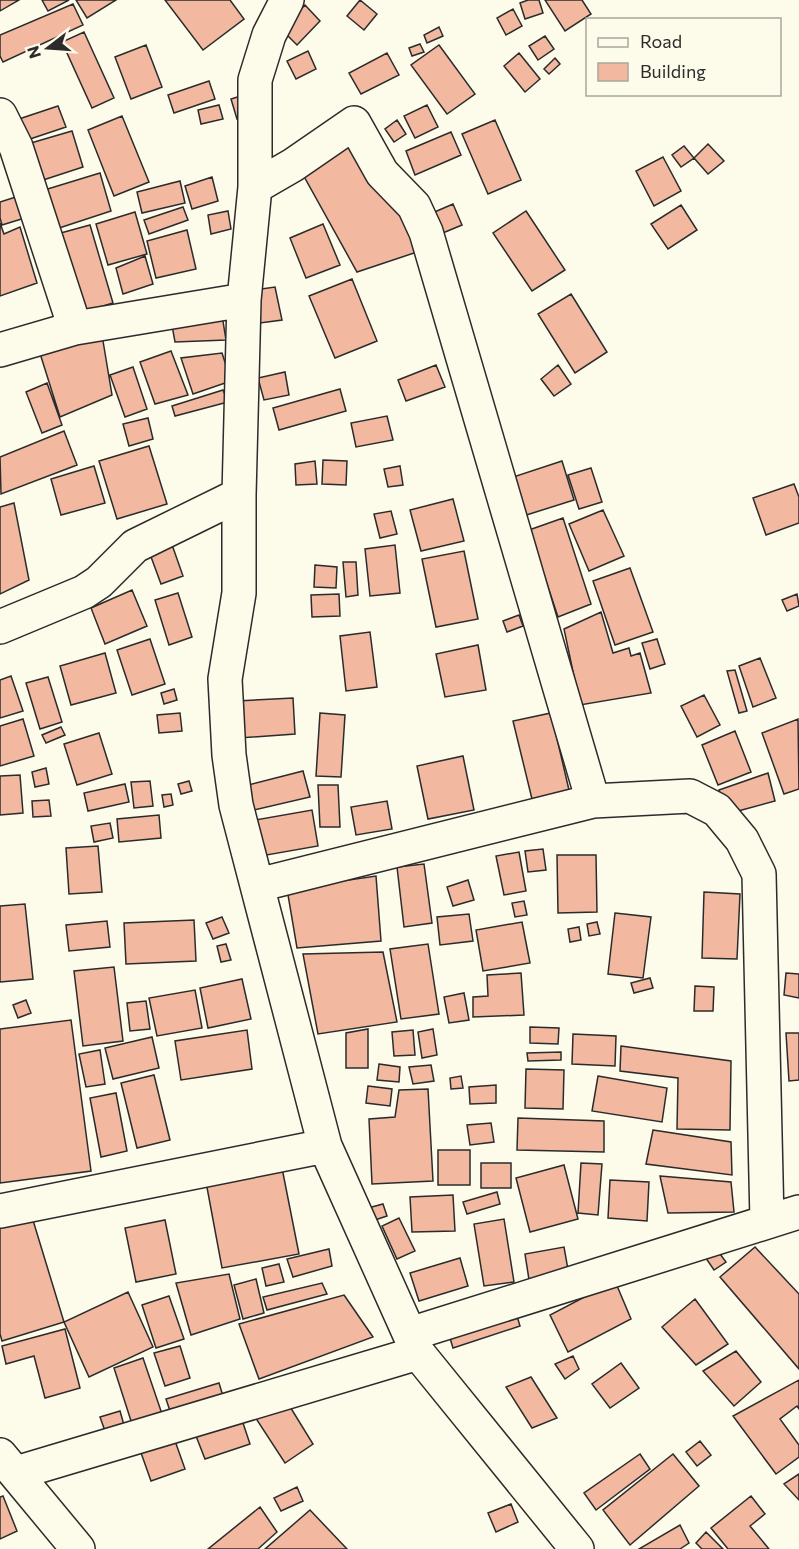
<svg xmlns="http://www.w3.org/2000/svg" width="799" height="1549" viewBox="0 0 799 1549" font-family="Commissioner,sans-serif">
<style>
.building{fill:#f2b8a0;stroke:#2b2b2b;stroke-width:1.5}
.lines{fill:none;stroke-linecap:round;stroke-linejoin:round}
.street-casing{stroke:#2b2b2b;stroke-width:36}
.street{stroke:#fdfbea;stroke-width:33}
</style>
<rect width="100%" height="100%" fill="#fdfbea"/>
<path class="building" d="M0,0H19L0,11Z
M42,0H69L48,11Z
M76,0H116L87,18Z
M165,0H230L244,19L203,50Z
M360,0L377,14L364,30L347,16Z
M528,0H539L543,13L525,19L520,3Z
M545,0H582L591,14L565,31Z
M73,4L83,25L3,62L0,56V35Z
M305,5L320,21L297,45L281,29Z
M513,9L522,26L506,35L497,18Z
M439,27L443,36L427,43L424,35Z
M84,32L114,98L92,108L62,42Z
M545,36L554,49L538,60L529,46Z
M420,44L424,52L412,56L409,48Z
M146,45L162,87L131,99L115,57Z
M439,45L475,94L447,114L411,65Z
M308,51L316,69L296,79L287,61Z
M387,53L399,75L361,94L349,73Z
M519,53L540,79L525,92L504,66Z
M555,58L560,64L549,74L544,69Z
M209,81L215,99L174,113L168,95Z
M247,94L253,114L237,119L231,99Z
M219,105L223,119L201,124L198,110Z
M427,105L438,127L415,138L404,116Z
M58,106L66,127L24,141L16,120Z
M122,116L149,182L114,196L88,130Z
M397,120L406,134L394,142L385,129Z
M495,120L521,180L488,194L462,134Z
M72,131L83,167L34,183L24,145Z
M451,132L461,155L415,175L406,151Z
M358,139L420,251L357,272L301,171Z
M708,144L724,161L708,174L694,158Z
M684,146L694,158L681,167L672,155Z
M663,157L681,191L654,206L636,171Z
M100,173L111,211L53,230L41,191Z
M212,177L218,201L192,209L185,186Z
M180,181L185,203L142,213L137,192Z
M22,195L28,217L2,225L0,218V202Z
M453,204L462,225L438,235L430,214Z
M681,205L697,230L668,249L651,224Z
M183,207L188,220L149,234L144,220Z
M228,211L231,229L211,234L208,215Z
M526,211L565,270L532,291L493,233Z
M135,212L147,254L108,265L96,224Z
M0,223L4,234L20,227L37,283L0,296Z
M323,224L340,265L306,278L290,238Z
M90,225L113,303L80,313L57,234Z
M187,230L196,269L156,278L147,241Z
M145,256L153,284L123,294L116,268Z
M352,279L377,341L335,358L309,296Z
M275,287L282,320L260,323L254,290Z
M571,294L607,352L575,373L538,314Z
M222,315L226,340L175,342L171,320Z
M102,335L112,395L60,417L38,347Z
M171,351L188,395L155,404L140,362Z
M222,353L231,381L193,394L181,358Z
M436,365L445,387L406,401L398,380Z
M558,365L571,384L554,396L541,379Z
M133,367L147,409L125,417L110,375Z
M285,372L289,395L264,400L258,378Z
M47,383L62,425L42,433L26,392Z
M340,389L346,411L279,430L273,408Z
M223,390L228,402L175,416L172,406Z
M387,416L393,440L356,447L351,423Z
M148,418L153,439L129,446L123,424Z
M64,431L77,465L1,494L0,457Z
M149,446L167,504L117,519L99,461Z
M323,460L347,461L346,485L322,484Z
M315,461L317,484L296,485L295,464Z
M562,461L574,500L520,517L507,479Z
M94,466L105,503L61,515L51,479Z
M400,466L403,485L388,487L384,469Z
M591,468L602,502L579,509L568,475Z
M794,484L799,497V523L766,535L753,498Z
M453,499L464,541L421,551L410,510Z
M14,503L29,580L0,594V507Z
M603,510L624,556L589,571L569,524Z
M391,511L397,534L380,538L374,514Z
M563,518L591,604L558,617L529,530Z
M170,539L183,576L161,584L147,546Z
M395,545L400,593L370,596L365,549Z
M464,551L478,619L436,627L422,559Z
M343,562H356L358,595L346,597Z
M315,565L337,567L336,588L314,587Z
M630,568L653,632L615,645L593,581Z
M132,590L147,626L105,644L91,608Z
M178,593L192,637L169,645L155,600Z
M339,594L340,616L312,617L311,595Z
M797,594L799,606L787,611L782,600Z
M601,612L613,653L629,648L631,656L640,653L651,693L580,705L564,629Z
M519,615L523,626L507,632L503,621Z
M370,632L377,687L346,691L340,636Z
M150,639L165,684L132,695L117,650Z
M657,639L665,664L650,669L642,643Z
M478,645L486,690L445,697L436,654Z
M105,653L116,693L71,705L60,666Z
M760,658L776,698L753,707L739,666Z
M735,670L747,711L739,713L727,671Z
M11,676L23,711L0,718V680Z
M48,677L62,722L40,729L26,683Z
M174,689L177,700L164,704L161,693Z
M704,695L720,725L697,737L681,706Z
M293,698L295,734L239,738L237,701Z
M180,713L182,731L159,733L157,715Z
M320,713L345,715L341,777L316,776Z
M551,713L569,790L532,799L513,721Z
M23,719L34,756L0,766V726Z
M798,719L799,789L784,794L762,733Z
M61,727L65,735L46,743L42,735Z
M735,731L751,772L718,785L702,745Z
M99,733L112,774L77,785L64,744Z
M463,756L474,810L428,819L417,766Z
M46,768L49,784L35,787L32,772Z
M303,771L310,797L254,810L248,785Z
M768,773L775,801L727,814L719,790Z
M20,775L23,813L0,815V776Z
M150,781L153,806L134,808L131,782Z
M189,781L192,791L181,794L178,784Z
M125,784L129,802L88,811L84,793Z
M318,785H338L340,827H320Z
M171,794L173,805L164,807L162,795Z
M49,800L51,816L33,817L32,801Z
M387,801L392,829L356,835L351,807Z
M312,810L318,846L261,856L255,820Z
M159,815L161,838L119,842L117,819Z
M110,823L113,838L94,842L91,826Z
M98,846L102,892L69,894L66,848Z
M543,849L546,870L528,872L525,851Z
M519,852L526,891L504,895L496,856Z
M557,855H596L597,912L558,913Z
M424,864L432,923L404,927L397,867Z
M376,876L381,941L297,948L287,889Z
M468,880L474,900L453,906L447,887Z
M704,892L740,894L737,959L702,958Z
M524,901L527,915L515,917L512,903Z
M25,904L33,979L0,982V906Z
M615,913L651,917L643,978L608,974Z
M469,914L473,941L440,945L437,917Z
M222,917L229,933L213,939L206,923Z
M194,920L196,961L126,964L124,923Z
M107,921L110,947L69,951L66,925Z
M522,922L530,963L483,971L476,930Z
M597,922L600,934L589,936L587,924Z
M579,927L581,940L570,942L568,929Z
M226,944L231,960L221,962L217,946Z
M428,944L439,1014L401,1019L390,949Z
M383,952L397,1022L318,1034L303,954Z
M114,967L123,1041L83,1046L74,971Z
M521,973L524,1015L473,1017V997L488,996L487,975Z
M786,973L799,974V998L784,995Z
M650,978L653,988L634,993L631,983Z
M242,979L251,1019L208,1028L200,988Z
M695,986L714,987L713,1011H694Z
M195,990L202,1028L157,1036L149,998Z
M464,993L469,1020L449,1023L444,997Z
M26,1000L31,1013L18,1018L13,1005Z
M146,1001L150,1029L130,1031L127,1003Z
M71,1020L91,1171L0,1183V1029Z
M530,1027L559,1028L558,1044L530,1043Z
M368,1029V1068H346V1033Z
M433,1029L437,1055L422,1058L418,1032Z
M247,1030L252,1069L181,1080L175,1041Z
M413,1030L415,1055L394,1056L392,1032Z
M786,1033H799V1080L789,1081Z
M573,1034L616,1036L615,1066L572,1064Z
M152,1037L159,1068L113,1079L105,1048Z
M621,1046L731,1061L730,1130L677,1129L678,1078L620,1071Z
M100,1050L105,1084L86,1087L79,1054Z
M561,1052V1060L528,1061L527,1053Z
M379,1064L400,1067L399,1082L377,1080Z
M431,1065L434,1081L413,1084L409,1067Z
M526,1069L564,1070L563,1109L525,1108Z
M154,1075L170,1140L137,1148L121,1083Z
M461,1076L463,1088L451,1089L450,1078Z
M598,1076L667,1088L662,1122L592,1111Z
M496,1085V1103L470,1104L469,1087Z
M368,1086L392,1089L390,1106L366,1103Z
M428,1089L433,1181L372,1184L369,1119L395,1117L399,1090Z
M116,1093L127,1151L101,1157L90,1098Z
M518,1118L604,1121V1152L517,1150Z
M491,1123L494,1142L470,1145L467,1125Z
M653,1130L731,1142L732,1175L646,1164Z
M438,1150H470V1185H438Z
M481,1163H511V1188H481Z
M581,1163L602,1164L598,1215L578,1213Z
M564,1165L578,1219L530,1232L516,1178Z
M282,1168L299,1254L222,1268L206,1182Z
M660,1176L731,1182L734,1212L668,1213Z
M610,1180L649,1182L647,1221L608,1218Z
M497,1192L500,1204L467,1214L463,1202Z
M453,1195L455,1231L412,1232L410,1197Z
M383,1204L387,1216L372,1221L368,1208Z
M32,1217L64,1322L2,1341L0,1334V1227Z
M399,1218L415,1251L397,1259L382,1226Z
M504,1219L514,1282L484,1286L474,1224Z
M165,1220L176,1274L136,1282L125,1228Z
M712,1243L726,1262L714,1270L701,1251Z
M564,1247L572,1292L532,1299L525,1254Z
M755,1247L799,1294V1369L720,1277Z
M329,1249L332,1266L293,1277L287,1259Z
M460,1258L468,1286L419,1301L410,1273Z
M279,1264L284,1282L266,1286L262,1268Z
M229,1274L240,1319L191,1335L176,1283Z
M256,1279L264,1313L243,1319L234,1285Z
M615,1281L631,1319L568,1352L550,1315Z
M322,1283L327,1294L267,1310L263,1297Z
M128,1292L153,1347L89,1377L64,1322Z
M344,1295L373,1337L259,1379L239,1324Z
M169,1296L184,1339L156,1348L142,1305Z
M695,1299L728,1344L696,1365L662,1327Z
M514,1306L520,1326L453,1348L447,1328Z
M65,1329L80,1388L45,1398L34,1356L6,1364L2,1346Z
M180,1346L190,1378L165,1386L154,1353Z
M736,1351L761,1382L734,1406L703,1371Z
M573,1356L579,1369L565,1379L555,1364Z
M143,1358L162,1414L132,1424L114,1368Z
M621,1363L639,1388L610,1408L592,1384Z
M531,1377L557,1418L532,1428L506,1387Z
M799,1380V1409L797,1406L780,1419L799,1445V1457L776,1474L733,1416Z
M219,1383L230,1419L178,1435L166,1399Z
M276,1384L313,1444L285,1463L246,1403Z
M120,1411L124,1425L105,1431L100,1417Z
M242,1420L250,1444L205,1459L196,1436Z
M174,1438L185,1469L151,1481L140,1450Z
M700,1441L711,1455L697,1466L686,1452Z
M640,1454L650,1469L596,1510L584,1493Z
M673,1454L699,1486L630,1545L603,1510Z
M799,1474V1500L784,1484Z
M297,1487L303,1501L281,1511L274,1498Z
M3,1496L17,1531L0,1539V1497Z
M751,1496L765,1514L750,1526L769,1549H728L711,1528Z
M511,1504L518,1522L496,1532L488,1513Z
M260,1507L277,1532L258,1549H208Z
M310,1510L347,1549H265Z
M680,1525L689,1543L680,1549H639Z
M706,1532L723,1549H702L696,1543Z"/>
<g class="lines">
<g class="street-casing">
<path id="street" d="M287,0L269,35L255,80V187L244,300L239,495V593L225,679L229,755L236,805L325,1146L418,1353L577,1549
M0,115L16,147L75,328
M255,187L293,165L354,123L382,173L414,206L426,232L593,801
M0,350L75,328L244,300
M0,627L84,592L99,582L135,546L239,495
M258,885L593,801L690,796L717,810L742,840L759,874L767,1221
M0,1211L325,1146
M410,1334L799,1212
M0,1455L78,1549
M16,1473L418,1353"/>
</g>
<use href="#street" class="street"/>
</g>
<rect x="586" y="18" width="195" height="78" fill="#fdfbea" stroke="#a9a89e" stroke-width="1.5"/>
<rect x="598" y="38" width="30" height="9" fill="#fdfbea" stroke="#a9a89e" stroke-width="1.5"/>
<text x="640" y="48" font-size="18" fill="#2b2b2b">Road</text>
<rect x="598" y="63" width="30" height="18" fill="#f2b8a0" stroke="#a9a89e" stroke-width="1.5"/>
<text x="640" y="78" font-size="18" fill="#2b2b2b">Building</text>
<g transform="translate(48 48) rotate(253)" stroke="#fdfbea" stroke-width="4.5" paint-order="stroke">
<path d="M0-4.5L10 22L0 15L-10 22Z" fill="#2b2b2b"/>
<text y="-9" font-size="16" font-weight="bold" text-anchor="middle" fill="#2b2b2b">N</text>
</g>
</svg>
